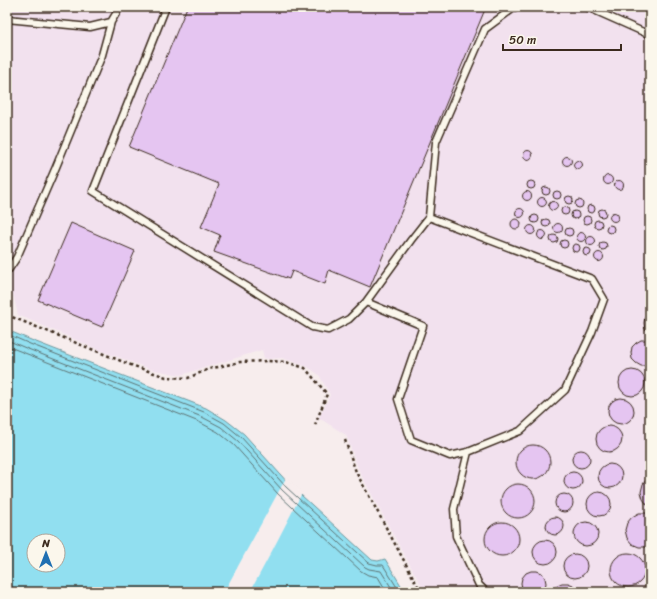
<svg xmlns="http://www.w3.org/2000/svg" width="657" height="599" viewBox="0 0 657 599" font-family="Sriracha,sans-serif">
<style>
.built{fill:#f2e1ee}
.water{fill:#91dff0;stroke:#6f979c;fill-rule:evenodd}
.pier{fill:#f7eded}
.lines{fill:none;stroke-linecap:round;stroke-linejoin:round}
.shore{stroke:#5d7272;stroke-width:1}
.building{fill:#e5c5f1;stroke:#3b2a1e}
.service-casing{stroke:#3b2a1e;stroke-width:9}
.path{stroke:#3b2a1e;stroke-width:2.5;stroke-dasharray:3 3;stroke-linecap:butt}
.service{stroke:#fbf7ec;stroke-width:6}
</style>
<rect width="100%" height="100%" fill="#f7eded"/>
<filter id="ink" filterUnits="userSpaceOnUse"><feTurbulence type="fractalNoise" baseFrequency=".025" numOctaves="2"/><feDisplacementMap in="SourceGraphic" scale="8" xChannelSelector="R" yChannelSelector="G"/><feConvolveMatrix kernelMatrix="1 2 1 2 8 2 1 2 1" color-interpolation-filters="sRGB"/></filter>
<g filter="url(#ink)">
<path class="built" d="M7,7H650V592H425L402,551L359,471L346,435L319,418L330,395L319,375L308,367L282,358L269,359L264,358L262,350L181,375L150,369L99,350L18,315L13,294L7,292Z"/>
<path class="water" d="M7,330L31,340L206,408L226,420L244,434L289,484L372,560L378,561L385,559L405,592H7ZM34,541H58V565H34Z"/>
<path class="pier" d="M286,478L302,493L272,551L250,592H224Z"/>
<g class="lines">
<path class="shore" d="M7,334L30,344L204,412L224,423L241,437L286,487L369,563L377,565H383L400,592
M7,340L28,349L202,417L221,427L238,441L282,490L365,567L369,569L381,571L394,592
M7,346L199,422L218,432L234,445L278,494L361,571L368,575L378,577L387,592"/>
</g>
<path class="building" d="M187,7H486L370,287L329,270L325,284L292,271L289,279L214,252L220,235L201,227L219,184L129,147Z
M523.5 155a4.5 4.5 0 1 1 9 0a4.5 4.5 0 1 1-9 0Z
M562.5 161a4.5 4.5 0 1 1 9 0a4.5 4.5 0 1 1-9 0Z
M573.5 165a4.5 4.5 0 1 1 9 0a4.5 4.5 0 1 1-9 0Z
M603.5 180a4.5 4.5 0 1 1 9 0a4.5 4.5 0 1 1-9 0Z
M614.5 185a4.5 4.5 0 1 1 9 0a4.5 4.5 0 1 1-9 0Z
M527 185a4 4 0 1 1 8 0a4 4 0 1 1-8 0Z
M542 191a4 4 0 1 1 8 0a4 4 0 1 1-8 0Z
M553 195a4 4 0 1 1 8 0a4 4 0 1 1-8 0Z
M522.5 196a4.5 4.5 0 1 1 9 0a4.5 4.5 0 1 1-9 0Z
M565 200a4 4 0 1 1 8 0a4 4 0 1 1-8 0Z
M537.5 202a4.5 4.5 0 1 1 9 0a4.5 4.5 0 1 1-9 0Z
M575 204a4 4 0 1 1 8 0a4 4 0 1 1-8 0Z
M548.5 206a4.5 4.5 0 1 1 9 0a4.5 4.5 0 1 1-9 0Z
M587 209a4 4 0 1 1 8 0a4 4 0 1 1-8 0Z
M561 211a4 4 0 1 1 8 0a4 4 0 1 1-8 0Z
M515.5 213a4.5 4.5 0 1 1 9 0a4.5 4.5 0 1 1-9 0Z
M598 213a4 4 0 1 1 8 0a4 4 0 1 1-8 0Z
M571 215a4 4 0 1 1 8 0a4 4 0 1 1-8 0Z
M609.5 217a4.5 4.5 0 1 1 9 0a4.5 4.5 0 1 1-9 0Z
M531 219a4 4 0 1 1 8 0a4 4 0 1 1-8 0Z
M583 220a4 4 0 1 1 8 0a4 4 0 1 1-8 0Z
M542 223a4 4 0 1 1 8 0a4 4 0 1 1-8 0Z
M511 224a5 5 0 1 1 10 0a5 5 0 1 1-10 0Z
M594 224a4 4 0 1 1 8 0a4 4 0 1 1-8 0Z
M71,223L135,251L102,327L38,300Z
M553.5 228a4.5 4.5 0 1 1 9 0a4.5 4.5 0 1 1-9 0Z
M606 229a4 4 0 1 1 8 0a4 4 0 1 1-8 0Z
M526.5 230a4.5 4.5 0 1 1 9 0a4.5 4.5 0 1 1-9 0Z
M565 232a4 4 0 1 1 8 0a4 4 0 1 1-8 0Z
M537.5 235a4.5 4.5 0 1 1 9 0a4.5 4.5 0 1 1-9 0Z
M576.5 237a4.5 4.5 0 1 1 9 0a4.5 4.5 0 1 1-9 0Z
M550 239a4 4 0 1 1 8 0a4 4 0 1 1-8 0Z
M586.5 241a4.5 4.5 0 1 1 9 0a4.5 4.5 0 1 1-9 0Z
M560 244a4 4 0 1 1 8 0a4 4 0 1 1-8 0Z
M599 246a4 4 0 1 1 8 0a4 4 0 1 1-8 0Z
M572 248a4 4 0 1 1 8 0a4 4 0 1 1-8 0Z
M583 252a4 4 0 1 1 8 0a4 4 0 1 1-8 0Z
M594.5 257a4.5 4.5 0 1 1 9 0a4.5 4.5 0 1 1-9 0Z
M649,312H650V334L645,329L644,323L645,317Z
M641,340H647L650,341V365L647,366H641L636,363L632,359L631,353L632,347L636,343Z
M619 383a13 13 0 1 1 26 0a13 13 0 1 1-26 0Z
M608 411a13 13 0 1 1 26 0a13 13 0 1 1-26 0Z
M650,416V440L648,434V423Z
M596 439a13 13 0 1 1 26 0a13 13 0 1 1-26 0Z
M516 462a17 17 0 1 1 34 0a17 17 0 1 1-34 0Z
M572 459a9 9 0 1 1 18 0a9 9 0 1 1-18 0Z
M598 476a12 12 0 1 1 24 0a12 12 0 1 1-24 0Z
M564 481a9 9 0 1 1 18 0a9 9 0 1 1-18 0Z
M650,477V507L647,505L643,499L641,492L643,484L647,479Z
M501 501a17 17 0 1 1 34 0a17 17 0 1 1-34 0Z
M587 504a12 12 0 1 1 24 0a12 12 0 1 1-24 0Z
M555 503a9 9 0 1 1 18 0a9 9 0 1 1-18 0Z
M639,513H646L650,515V545L646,547H639L632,544L627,538L625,530L627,523L632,517Z
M546 526a9 9 0 1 1 18 0a9 9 0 1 1-18 0Z
M485 539a17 17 0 1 1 34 0a17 17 0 1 1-34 0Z
M574 534a12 12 0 1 1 24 0a12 12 0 1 1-24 0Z
M533 552a12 12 0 1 1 24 0a12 12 0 1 1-24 0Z
M611 570a17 17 0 1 1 34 0a17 17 0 1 1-34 0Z
M563 566a12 12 0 1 1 24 0a12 12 0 1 1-24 0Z
M531,571H537L542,573L545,578L546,583L545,588L542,592H525L522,588L521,583L522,578L526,573Z
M562,583H568L573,585L577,592H553L554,590L557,585Z"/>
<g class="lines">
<g class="service-casing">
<path id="service" d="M166,7L93,191L312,327L328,330L349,319L366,302L411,240L429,217L592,279L604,299L592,332L565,390L520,431L468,452L454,509L456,536L479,585L486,592
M587,7L650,35
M7,19L90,27L111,22L120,7
M429,217L436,142L485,29L515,7
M7,270L9,269L17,257L56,167L102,55L111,22
M366,302L423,326L398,399L411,440L450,456L468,452"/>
</g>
<path class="path" d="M7,315L131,365L166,377L188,378L209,369L240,362L268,361L286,362L305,368L327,394L315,425
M345,440L356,472L421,592"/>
<use href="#service" class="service"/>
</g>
</g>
<rect width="657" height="599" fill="none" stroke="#fbf7ec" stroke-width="24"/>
<rect x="12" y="12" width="633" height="575" fill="none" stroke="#3b2a1e" stroke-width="1.5" filter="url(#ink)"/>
<g transform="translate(46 553)"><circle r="19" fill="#fbf7ec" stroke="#aea59a"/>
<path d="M0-3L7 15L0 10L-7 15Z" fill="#1f6fb2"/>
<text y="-6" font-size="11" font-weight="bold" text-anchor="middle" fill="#3b2a1e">N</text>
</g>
<path d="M503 44v6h118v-6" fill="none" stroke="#3b2a1e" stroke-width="2"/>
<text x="509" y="44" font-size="12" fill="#3b2a1e" stroke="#fbf7ec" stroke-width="3" paint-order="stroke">50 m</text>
</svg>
